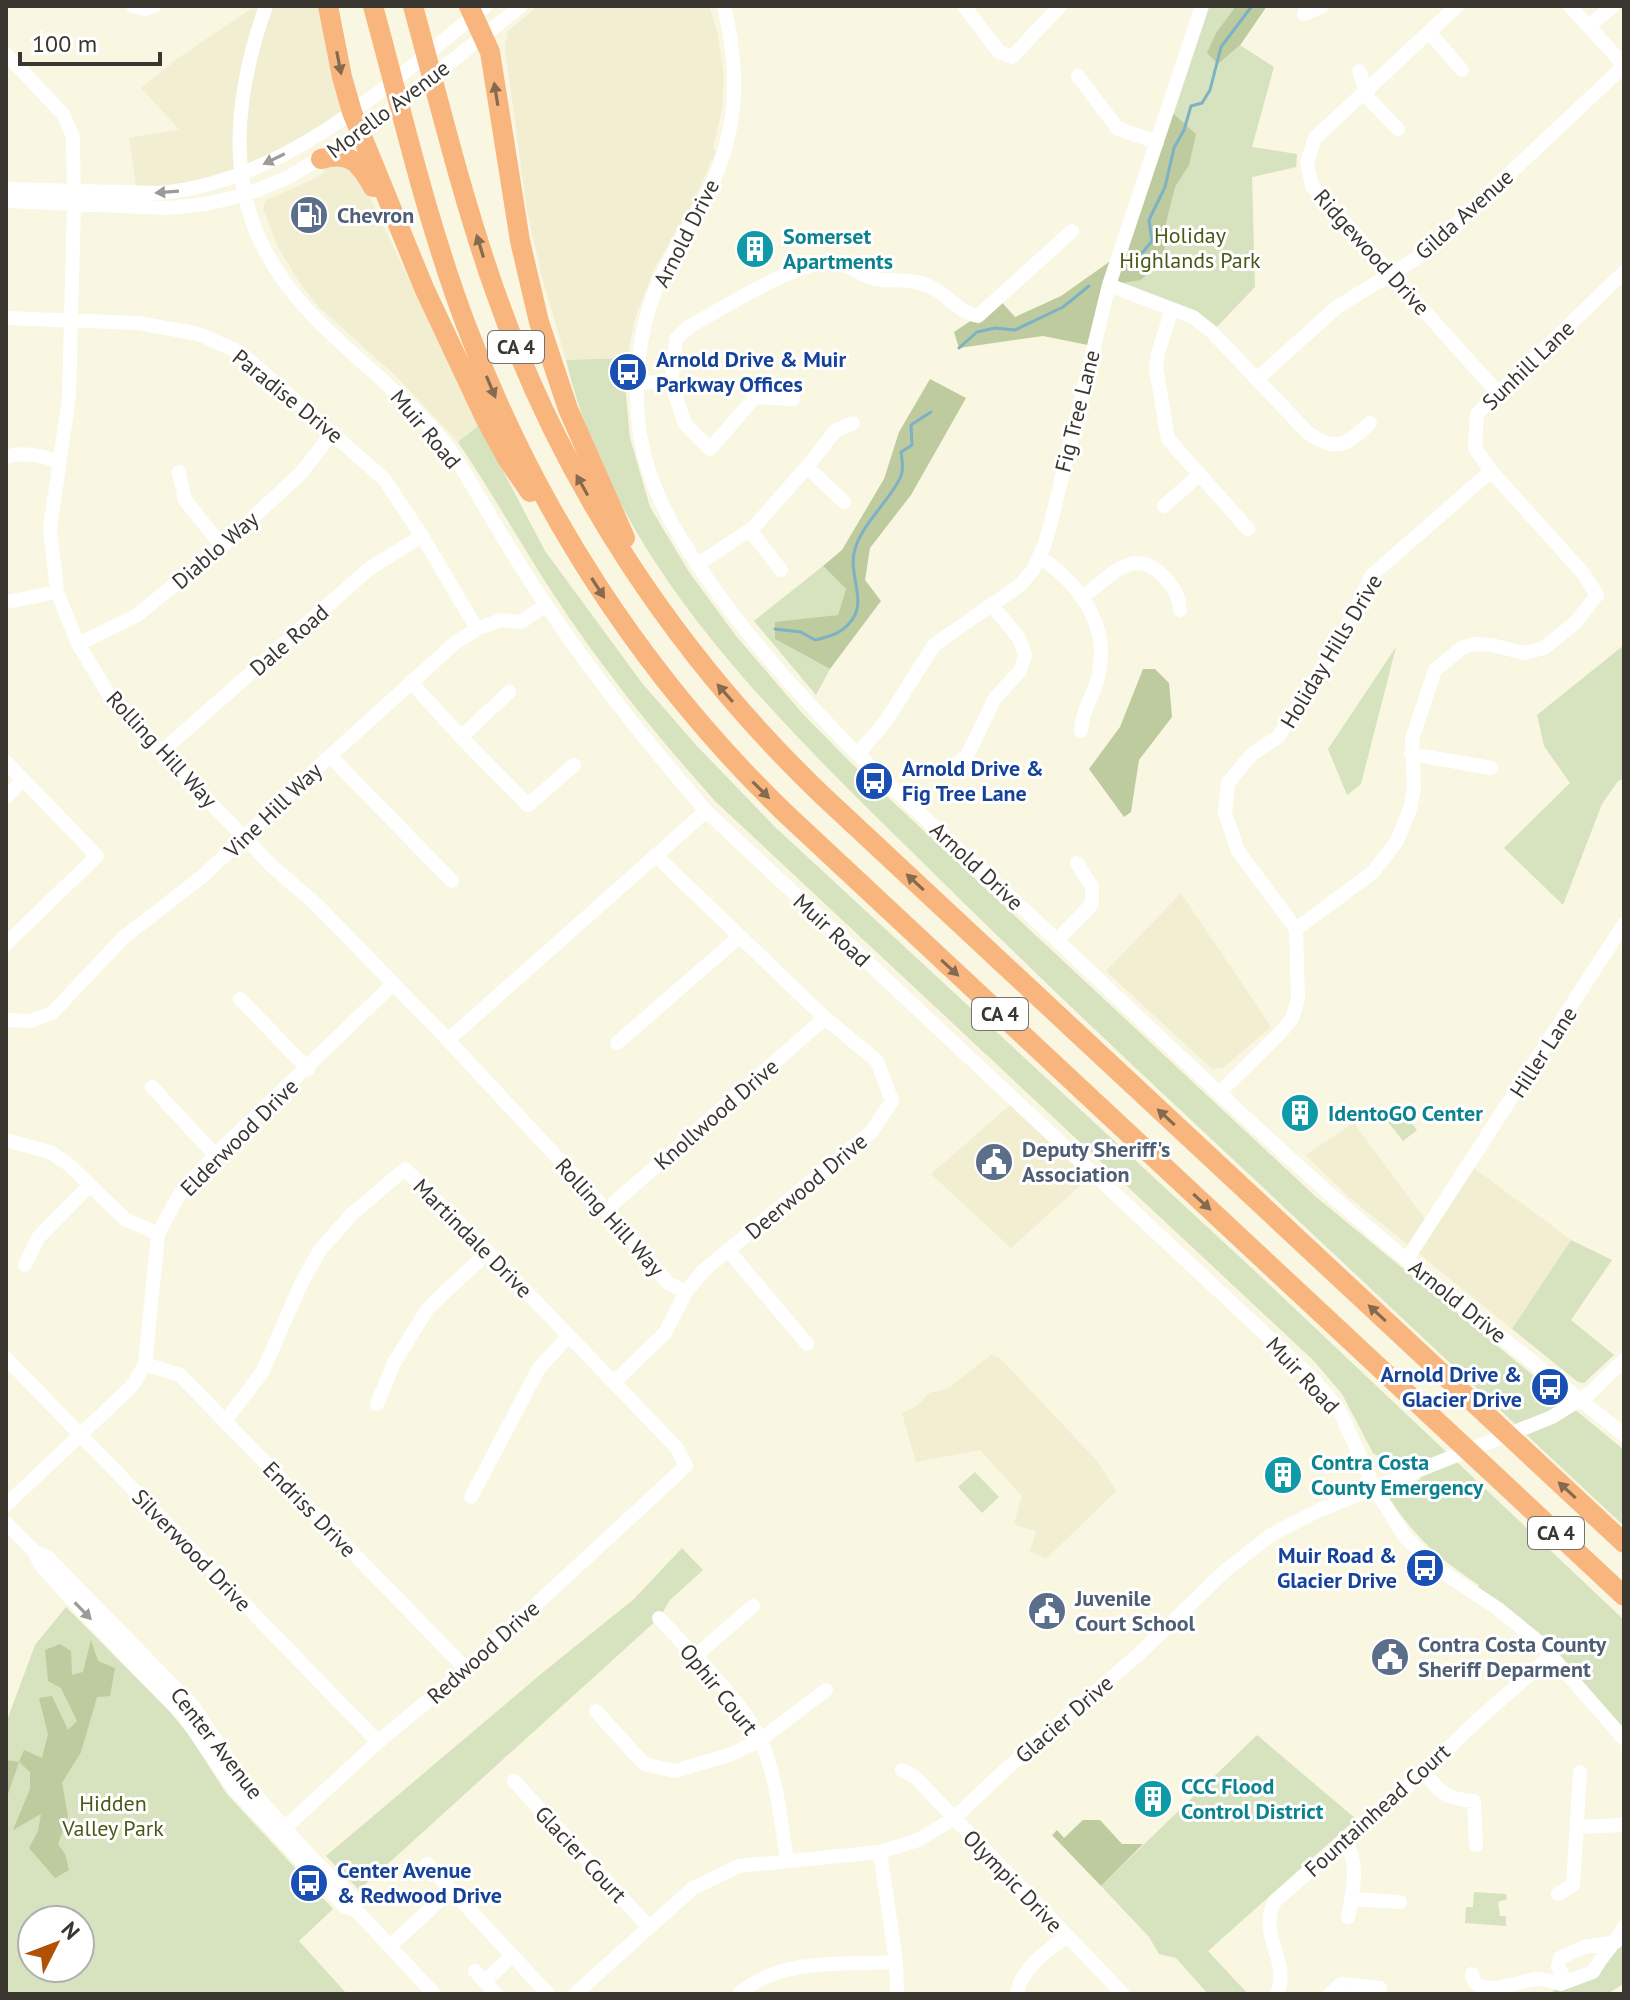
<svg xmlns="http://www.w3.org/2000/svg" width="1630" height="2000" viewBox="0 0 1630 2000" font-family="'PT Sans',sans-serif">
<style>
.built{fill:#f2eed2}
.green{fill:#d7e2be;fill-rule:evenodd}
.forest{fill:#bdcb9e}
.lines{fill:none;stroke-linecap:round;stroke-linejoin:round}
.stream{stroke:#7db1c4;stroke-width:3}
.minor{stroke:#fff;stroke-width:14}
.highway{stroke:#f8b67e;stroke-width:20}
.oneway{fill:#856a4f}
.oneway2{fill:#9c9b98}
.labels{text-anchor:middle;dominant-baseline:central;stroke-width:6;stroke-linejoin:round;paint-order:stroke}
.shield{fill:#fff;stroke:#74736e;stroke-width:2}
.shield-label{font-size:20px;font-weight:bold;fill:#393730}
.street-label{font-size:22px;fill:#393730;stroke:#fff}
.service-label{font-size:22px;font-weight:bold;fill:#4e5e75;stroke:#fff;text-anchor:start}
.park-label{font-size:22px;fill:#4a5917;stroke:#fff}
.culture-label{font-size:22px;font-weight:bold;fill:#0d838f;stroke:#fff;text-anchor:start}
.transit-label{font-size:22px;font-weight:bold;fill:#164399;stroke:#fff;text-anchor:start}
</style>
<rect width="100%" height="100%" fill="#f9f6e2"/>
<path class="built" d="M255,6H322L352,112L243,175L137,192L129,138L179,129L141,88L177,59Z
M538,6H709L717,30L724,77L722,108L713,150L716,151L690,208L654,269L635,318L627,358L566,360L542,277L527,211L505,48L508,31Z
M342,165L359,175L479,425L458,442L399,379L319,307L301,285L278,247L263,208L266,200L310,181L325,172L323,168Z
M1181,893L1271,1027L1223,1068L1212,1069L1106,971Z
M1015,1101L1093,1174L1011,1248L931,1174Z
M1354,1123L1430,1226L1470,1165L1571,1240L1512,1329L1350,1198L1305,1155Z
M991,1355L1000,1358L1098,1462L1116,1491L1046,1559L1030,1551L1036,1531L1014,1524L1022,1496L980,1450L916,1462L902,1413L917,1406L929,1393L948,1388Z"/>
<path class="green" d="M1202,6H1235L1247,13L1232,40L1274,67L1252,147L1297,154L1296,167L1252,177L1255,287L1212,332L1109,285Z
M627,358L625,385L630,438L650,507L689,572L736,636L802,713L849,761L1316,1197L1624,1450V1526C1474,1386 1325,1245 1175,1105C1085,1021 997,936 910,850C768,710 613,561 566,360Z
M479,425L545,551L642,683L696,745L774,826L1257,1273L1624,1620V1739L1552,1655L1475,1593L1479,1585C1439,1559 1415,1537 1389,1498L1392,1491L1421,1479L1410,1461L1395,1466L1373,1453L1342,1394L1314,1361L715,801C663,743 614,683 570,619C530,561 497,500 458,442Z
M823,566L846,589L838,615L820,618L775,639L830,669L816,695L754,621Z
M1624,645V779L1618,781L1602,804L1563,905L1504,848L1570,783L1544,746L1537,715Z
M1396,647L1361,784L1347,795L1328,749Z
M1402,1111L1417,1130L1403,1141L1388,1122Z
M1571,1240L1612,1260L1571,1320L1614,1355L1584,1383L1578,1382L1512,1329Z
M975,1472L999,1497L982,1513L958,1487Z
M682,1548L703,1570L670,1600L659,1618L359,1890L326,1856L541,1674L634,1599Z
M66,1607L170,1712L189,1735L226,1793L333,1909L299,1941L347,1994H6V1723L35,1645ZM32,1920H80V1968H32Z
M1257,1735L1356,1819L1208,1951L1248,1994H1208L1176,1958L1159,1954L1149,1937L1101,1886Z
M1474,1892L1506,1894L1507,1899L1498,1902L1500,1916H1506V1926L1465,1923L1466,1907H1473Z
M1624,1927L1623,1984L1607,1994H1550L1561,1984L1593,1972Z"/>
<path class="forest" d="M1236,6H1267L1241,44L1218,64L1207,53L1216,33Z
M1168,109L1196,134L1189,165L1175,187L1166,223L1164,256L1141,280L1109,285L1093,346L1043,336L959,348L954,332L978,316L998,298L1015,317L1061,296L1119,255Z
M930,379L966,398L911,495L870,548L865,580L881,601L830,669L775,639V622L838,615L846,589L823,566L842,550L884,479L899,432Z
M1143,669H1155L1169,683L1172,717L1139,760L1131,812L1124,817L1089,769L1120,727Z
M91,1640L98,1661L115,1668L110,1696L97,1697L81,1752L62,1783L68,1816L58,1844L65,1854L69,1870L55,1878L29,1848L38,1831L41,1814L13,1830L30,1789V1772L19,1762L6,1800V1760L19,1762L24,1750L42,1758L48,1734L39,1698L52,1696L68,1730L77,1721L61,1688L48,1681L45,1650L60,1644L71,1651L72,1675L83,1672Z
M1083,1820H1100L1122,1844H1143L1101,1886L1052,1835L1057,1830L1064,1838Z"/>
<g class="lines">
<path class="stream" d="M1138,258L1152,241L1149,220L1165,187L1174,148L1184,130L1191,106L1202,103L1210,90L1221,47L1252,6
M959,348L977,332L995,328L1015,330L1063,307L1089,286
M775,629L801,632L815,640C832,636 846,632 855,615C864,596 848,571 855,549C863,522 890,501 901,476C904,469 902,459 901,452L912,445L911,425L931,412"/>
<path class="minor" d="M133,6L146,9L154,6
M266,6C240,79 226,162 258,236C297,326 388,371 447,446C458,460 467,477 476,492C499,530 521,569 546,605C595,678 649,745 706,811L1314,1380L1339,1410L1375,1489L1405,1537L1438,1569L1497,1608L1540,1643L1624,1739
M724,6C735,53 739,98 726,145C714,192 685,228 664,271C639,321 632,380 640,435C650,496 683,545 718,594C810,721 931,823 1045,929C1145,1023 1244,1119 1348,1210C1437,1288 1532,1361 1624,1435
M964,6L999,52L1012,57L1060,6
M1457,6L1315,138L1307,162L1312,186L1498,393
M1570,6L1624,65
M1304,14L1322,6
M1589,26L1613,6
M1429,32L1462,70
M6,54L63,114L73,137L74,203L69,397L50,529L57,592L78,644L108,693L161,752L274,868L316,904L448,1040L606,1210L668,1283L686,1292
M1359,71L1369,99L1398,129
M1078,76L1118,129L1157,142
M6,189L159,193C289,181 388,84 486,6
M6,201L168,208L206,204L245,195L287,178L360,134L521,6
M1109,285L1193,317L1212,332L1308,433C1337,453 1346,445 1370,423
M1172,309L1158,353L1156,368L1168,439L1248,529
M6,318L138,323L199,334L241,353L384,479L422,536L477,629
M1258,378L1337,307L1425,253L1624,66
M637,382L671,383
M793,399L755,397L710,449L685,424L671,383L676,339L690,326C722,309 797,261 831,262C850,262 864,280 882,280C899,281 915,279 931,287C948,295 958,312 978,316L1072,231
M6,457C23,451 41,456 58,461
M807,467L844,502
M179,472L185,500L222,546
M1164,506L1200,474
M750,530L781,570
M1039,557C1080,583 1111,627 1098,678C1092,700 1083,706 1081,731
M697,565L754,527L807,467L835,431L853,423
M1084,596C1111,576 1134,545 1164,577C1175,589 1178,594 1180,610
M12,601L57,592
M78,644L136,616L222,546L301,473L333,432
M411,682L461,737L528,805L574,765
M461,737L509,692
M161,752L370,568L422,536
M858,754L886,721L934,645L1020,585L1033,570L1044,546L1050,526L1109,285L1202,6
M1411,754L1491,768
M330,756L452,881
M6,762L97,856L6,944
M952,767L967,756L995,698L1020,671L1025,655L1019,638L992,605
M6,797L23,780
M1296,929L1373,872L1397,841L1410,809L1414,788L1412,739L1435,670L1463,647L1476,644L1492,645L1524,653L1544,648L1576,622L1597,595L1583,573L1491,471L1475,448L1477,414L1624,272
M1057,940L1092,904V887L1077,863
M240,999L308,1069
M6,1020L30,1021L52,1013L124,937L203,876L330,756L455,643L477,629L501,620L521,622L546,605
M448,1040L706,811
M617,1043L739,937
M152,1087L215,1155
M1220,1092L1280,1033L1292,1019L1298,999L1296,929L1238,851L1225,813L1228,783L1251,755L1279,736L1339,642L1372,575L1491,471
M6,1140L50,1152L68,1164L125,1219L158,1234
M606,1210L825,1018
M728,1250L807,1344
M1407,1259L1624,924
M25,1265L38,1238L89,1186
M6,1358L378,1742
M145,1364L180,1375L466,1669
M614,1382L665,1333L686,1292L703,1271L871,1132L892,1101L877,1061L825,1018L655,855
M377,1404L394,1363L428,1308L488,1252
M226,1420L263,1371L300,1286L320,1250L353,1213L405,1169L488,1252L676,1447L686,1466L466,1669L378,1742L277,1835
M471,1497L539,1368L569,1336
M6,1505L132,1386L145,1364L158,1234L179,1195L215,1155L393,984
M6,1523L34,1551L40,1564L74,1602L184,1716L235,1790L330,1891L345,1907L356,1910L434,1994
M34,1551L47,1557L192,1705L244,1782L309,1855L354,1899L356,1910
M659,1618C690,1652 742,1700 761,1741C777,1778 781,1821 787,1861
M694,1657L753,1606
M596,1711L644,1764L675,1771L732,1754L760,1740L826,1690
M902,1770L914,1776L1123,1994
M1423,1771C1441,1793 1445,1799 1474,1801L1476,1845
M514,1781L648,1926
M1578,1827L1624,1825
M1345,1840C1360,1865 1353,1890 1348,1917
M880,1852L896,1962L897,1994
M427,1864L548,1994
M1558,1894L1573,1885L1580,1772
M1351,1899L1400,1902
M1616,1942L1584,1947L1560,1958L1558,1966L1566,1982L1593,1972C1602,1955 1615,1944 1624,1927
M390,1946L451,1890
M475,1971L496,1994
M1472,1974C1475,2000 1515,1982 1536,1979C1544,1978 1553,1982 1561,1984
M485,1981L512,1956
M575,1994L693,1888L739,1866L880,1852L918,1840L953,1819L1004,1771L1139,1654L1226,1570L1271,1535L1317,1511L1552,1417L1590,1393L1624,1360
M739,1994C781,1957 842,1965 896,1962
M1017,1994C1020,1969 1048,1950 1067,1936
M1277,1994C1291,1960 1257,1936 1275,1901L1407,1787L1481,1717L1552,1655
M1330,1994L1341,1984L1380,1988"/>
<path class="highway" d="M328,6L342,77L352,112L424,288L486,420L508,460L530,492
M373,6C402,112 427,222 466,325C535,509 643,675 784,812L1624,1596
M413,6C439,101 462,198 495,291C562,483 676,655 822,795L1624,1543
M469,6L490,52L520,241L539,322L568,409L625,538
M321,159C350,151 359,162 373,187"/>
</g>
<defs><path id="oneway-solid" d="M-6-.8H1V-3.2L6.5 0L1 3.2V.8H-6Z" transform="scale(2)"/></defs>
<g class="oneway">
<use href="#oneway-solid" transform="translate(339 63) rotate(79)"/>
<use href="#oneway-solid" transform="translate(496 94) rotate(-99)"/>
<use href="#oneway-solid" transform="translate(480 246) rotate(-107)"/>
<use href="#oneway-solid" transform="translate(491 387) rotate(67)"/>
<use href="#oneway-solid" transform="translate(582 485) rotate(-119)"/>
<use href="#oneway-solid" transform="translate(598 588) rotate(57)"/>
<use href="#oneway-solid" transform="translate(725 693) rotate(-131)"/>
<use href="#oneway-solid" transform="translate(761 790) rotate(45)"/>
<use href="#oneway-solid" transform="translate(915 882) rotate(-137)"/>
<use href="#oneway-solid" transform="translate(950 968) rotate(43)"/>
<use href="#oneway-solid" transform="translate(1166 1117) rotate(-137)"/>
<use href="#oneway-solid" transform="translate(1202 1202) rotate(43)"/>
<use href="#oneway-solid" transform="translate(1377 1313) rotate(-137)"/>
<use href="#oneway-solid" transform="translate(1567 1490) rotate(-137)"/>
</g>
<g class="oneway2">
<use href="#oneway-solid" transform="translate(274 159) rotate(154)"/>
<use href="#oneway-solid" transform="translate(167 192) rotate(176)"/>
<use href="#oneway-solid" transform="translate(83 1611) rotate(46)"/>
</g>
<defs>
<g id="fuel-disc" transform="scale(2)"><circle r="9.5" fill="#5c6f8a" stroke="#fff"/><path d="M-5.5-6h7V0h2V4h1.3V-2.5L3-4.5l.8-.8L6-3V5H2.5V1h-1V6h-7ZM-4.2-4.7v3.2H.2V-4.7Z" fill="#fff"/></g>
<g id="building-disc" transform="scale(2)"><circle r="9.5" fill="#0f9aa8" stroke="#fff"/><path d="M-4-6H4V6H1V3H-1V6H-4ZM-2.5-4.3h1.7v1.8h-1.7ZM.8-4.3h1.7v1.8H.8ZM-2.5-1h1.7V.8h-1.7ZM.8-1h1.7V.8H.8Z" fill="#fff"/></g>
<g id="bus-disc" transform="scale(2)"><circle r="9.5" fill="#1a4fb4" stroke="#fff"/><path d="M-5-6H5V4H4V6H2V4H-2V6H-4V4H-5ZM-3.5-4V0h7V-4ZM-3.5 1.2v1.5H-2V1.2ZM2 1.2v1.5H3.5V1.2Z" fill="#fff"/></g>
<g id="civic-disc" transform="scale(2)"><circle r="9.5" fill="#5c6f8a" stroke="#fff"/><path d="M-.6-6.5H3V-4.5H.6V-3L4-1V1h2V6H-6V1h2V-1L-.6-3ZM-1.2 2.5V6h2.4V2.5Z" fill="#fff"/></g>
</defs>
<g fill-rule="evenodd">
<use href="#fuel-disc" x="309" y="215"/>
<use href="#building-disc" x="755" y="249"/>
<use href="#bus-disc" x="628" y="372"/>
<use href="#bus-disc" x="874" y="781"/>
<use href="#building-disc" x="1300" y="1113"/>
<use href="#civic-disc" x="994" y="1162"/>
<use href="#bus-disc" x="1550" y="1387"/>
<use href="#building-disc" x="1283" y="1475"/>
<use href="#bus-disc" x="1425" y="1568"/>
<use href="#civic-disc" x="1047" y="1611"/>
<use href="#civic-disc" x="1390" y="1657"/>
<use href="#building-disc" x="1153" y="1799"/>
<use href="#bus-disc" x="309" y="1883"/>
</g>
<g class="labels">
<g class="shield">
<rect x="488" y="331" width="56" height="32" rx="6"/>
<rect x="972" y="998" width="56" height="32" rx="6"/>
<rect x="1528" y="1517" width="56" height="32" rx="6"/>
</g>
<g class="shield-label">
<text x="516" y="347">CA 4</text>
<text x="1000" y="1014">CA 4</text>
<text x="1556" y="1533">CA 4</text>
</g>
<g class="street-label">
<text transform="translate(388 109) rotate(-37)">Morello Avenue</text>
<text transform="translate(1464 214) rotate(-42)">Gilda Avenue</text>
<text transform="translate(686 233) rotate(-63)">Arnold Drive</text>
<text transform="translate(1372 252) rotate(48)">Ridgewood Drive</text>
<text transform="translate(1528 365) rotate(-44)">Sunhill Lane</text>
<text transform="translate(288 396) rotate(39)">Paradise Drive</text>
<text transform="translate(1077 411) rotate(-76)">Fig Tree Lane</text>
<text transform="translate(426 429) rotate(50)">Muir Road</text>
<text transform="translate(215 550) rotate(-41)">Diablo Way</text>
<text transform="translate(289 640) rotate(-41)">Dale Road</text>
<text transform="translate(1331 651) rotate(-59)">Holiday Hills Drive</text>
<text transform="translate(162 749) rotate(47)">Rolling Hill Way</text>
<text transform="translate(273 810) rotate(-44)">Vine Hill Way</text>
<text transform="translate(977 866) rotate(43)">Arnold Drive</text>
<text transform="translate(832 930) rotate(43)">Muir Road</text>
<text transform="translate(1543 1052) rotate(-57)">Hiller Lane</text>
<text transform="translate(716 1114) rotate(-41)">Knollwood Drive</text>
<text transform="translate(239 1137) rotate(-45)">Elderwood Drive</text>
<text transform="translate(806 1186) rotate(-40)">Deerwood Drive</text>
<text transform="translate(610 1217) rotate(48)">Rolling Hill Way</text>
<text transform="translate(473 1238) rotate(45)">Martindale Drive</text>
<text transform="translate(1458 1301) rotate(39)">Arnold Drive</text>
<text transform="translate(1303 1375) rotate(47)">Muir Road</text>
<text transform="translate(310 1509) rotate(46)">Endriss Drive</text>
<text transform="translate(192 1550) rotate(46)">Silverwood Drive</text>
<text transform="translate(483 1652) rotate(-42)">Redwood Drive</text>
<text transform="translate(719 1689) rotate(51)">Ophir Court</text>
<text transform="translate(1064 1719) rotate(-41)">Glacier Drive</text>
<text transform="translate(217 1743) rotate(52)">Center Avenue</text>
<text transform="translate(1377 1810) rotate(-42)">Fountainhead Court</text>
<text transform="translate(581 1854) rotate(47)">Glacier Court</text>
<text transform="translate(1013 1881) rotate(46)">Olympic Drive</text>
</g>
<g class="service-label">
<text x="337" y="215">Chevron</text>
<text x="1022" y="1149">Deputy Sheriff's<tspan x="1022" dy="25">Association</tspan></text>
<text x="1075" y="1598">Juvenile<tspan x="1075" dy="25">Court School</tspan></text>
<text x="1418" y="1644">Contra Costa County<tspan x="1418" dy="25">Sheriff Deparment</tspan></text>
</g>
<g class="park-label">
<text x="1190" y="235">Holiday<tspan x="1190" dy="25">Highlands Park</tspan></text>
<text x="113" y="1803">Hidden<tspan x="113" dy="25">Valley Park</tspan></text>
</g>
<g class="culture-label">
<text x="783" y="236">Somerset<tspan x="783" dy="25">Apartments</tspan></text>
<text x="1328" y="1113">IdentoGO Center</text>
<text x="1311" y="1462">Contra Costa<tspan x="1311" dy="25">County Emergency</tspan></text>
<text x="1181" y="1786">CCC Flood<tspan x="1181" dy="25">Control District</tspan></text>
</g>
<g class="transit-label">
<text x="656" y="359">Arnold Drive &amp; Muir<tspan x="656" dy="25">Parkway Offices</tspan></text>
<text x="902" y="768">Arnold Drive &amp;<tspan x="902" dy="25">Fig Tree Lane</tspan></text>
<text x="1522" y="1374" text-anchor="end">Arnold Drive &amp;<tspan x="1522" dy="25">Glacier Drive</tspan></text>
<text x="1397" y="1555" text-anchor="end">Muir Road &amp;<tspan x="1397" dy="25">Glacier Drive</tspan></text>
<text x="337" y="1870">Center Avenue<tspan x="337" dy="25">&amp; Redwood Drive</tspan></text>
</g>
</g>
<rect width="1630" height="2000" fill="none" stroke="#393730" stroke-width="16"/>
<g transform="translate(56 1944) rotate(48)"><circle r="38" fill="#ffffff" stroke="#b0afac" stroke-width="2"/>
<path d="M0-6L14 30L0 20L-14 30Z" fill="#b05105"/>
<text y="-12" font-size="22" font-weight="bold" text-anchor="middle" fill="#393730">N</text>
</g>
<path d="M20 52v12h140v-12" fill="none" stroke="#393730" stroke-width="4"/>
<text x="32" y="52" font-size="24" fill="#393730" stroke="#ffffff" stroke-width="6" paint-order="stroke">100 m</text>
</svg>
